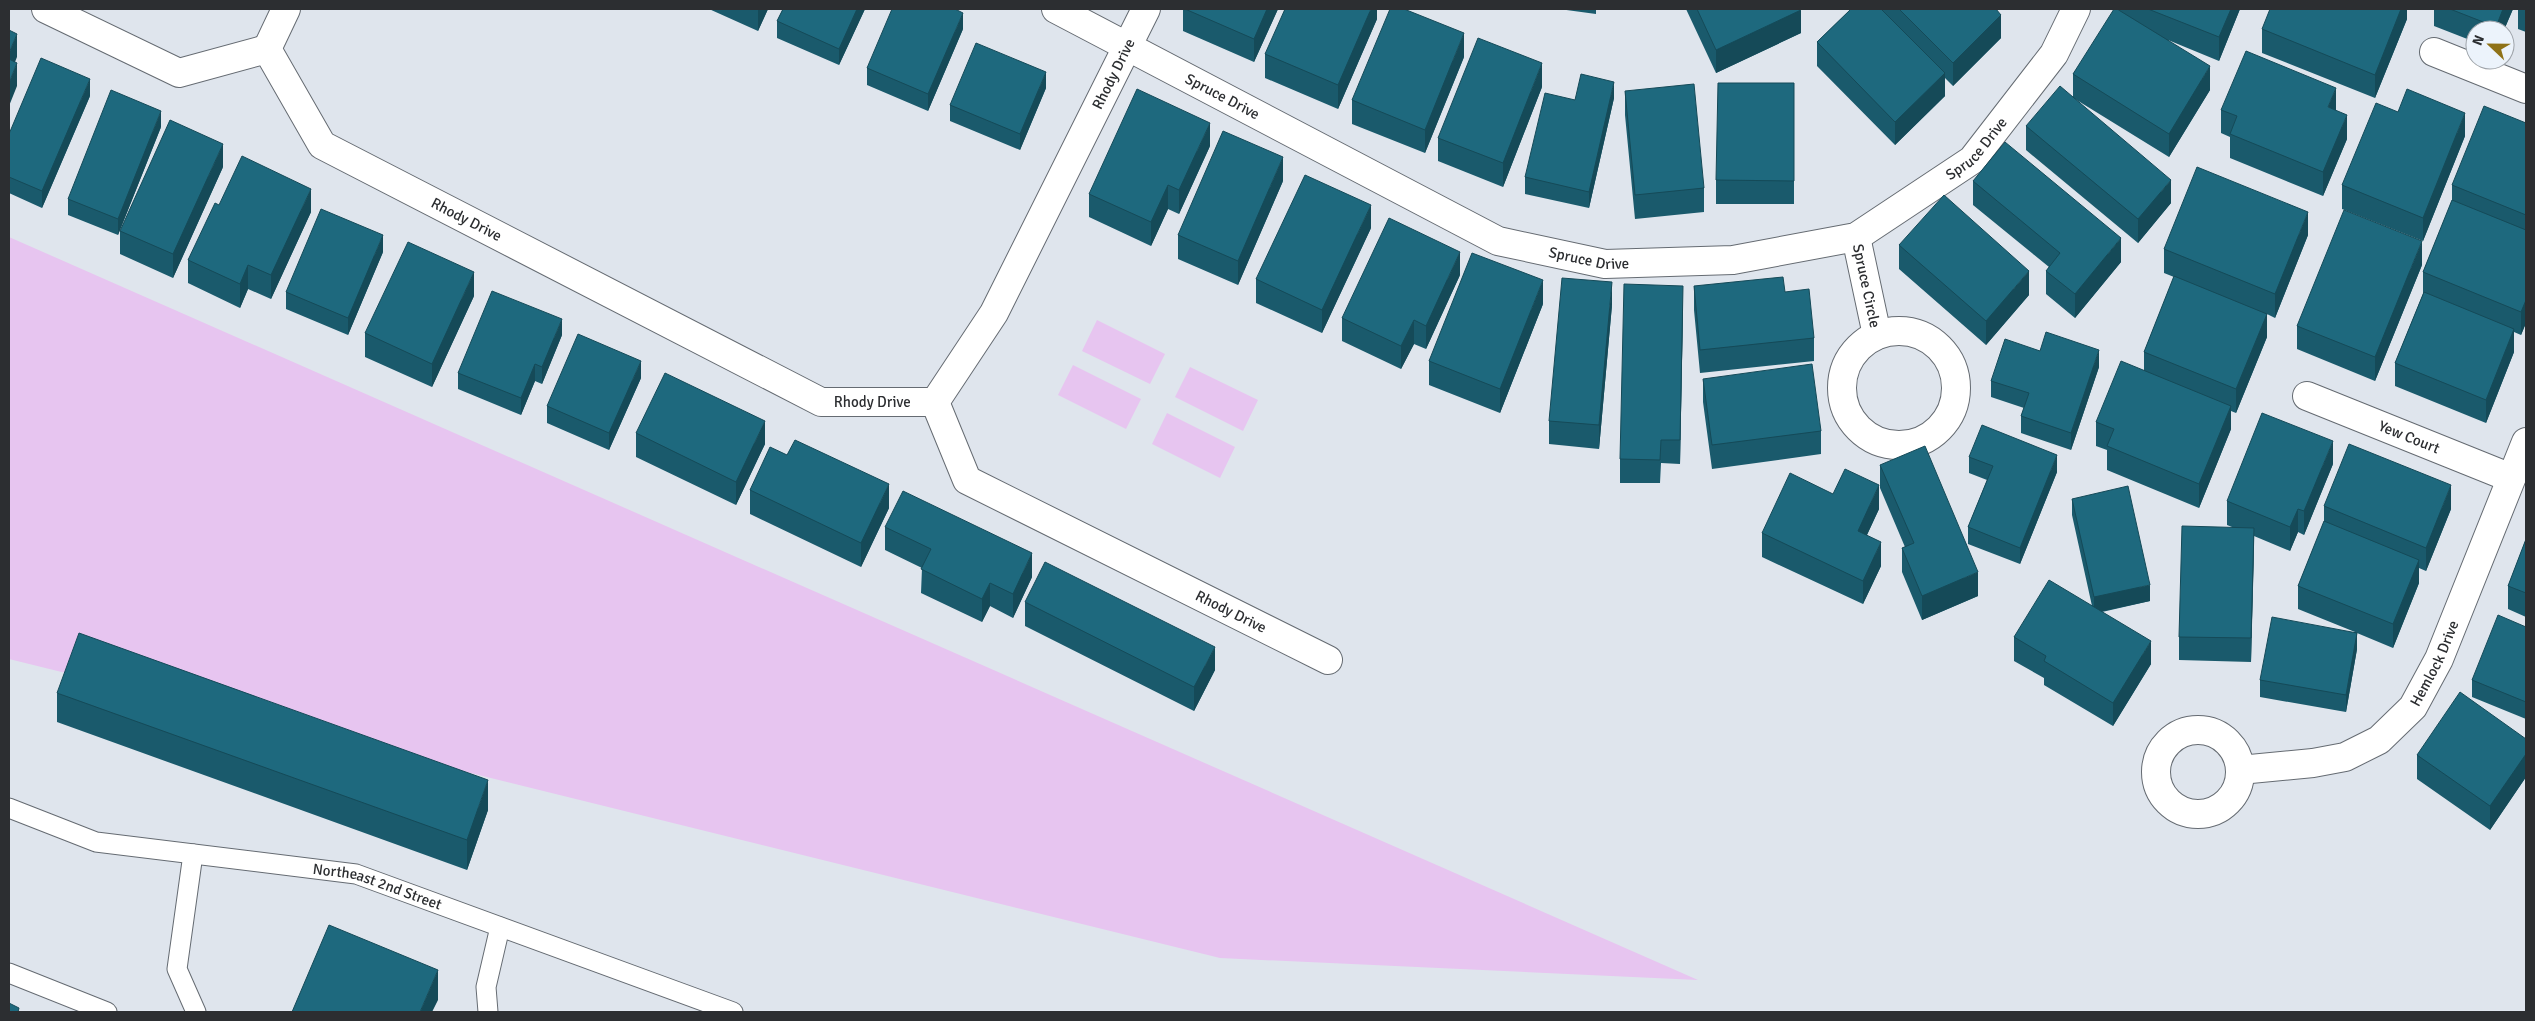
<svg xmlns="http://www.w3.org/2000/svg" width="2535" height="1021" viewBox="0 0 2535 1021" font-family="Signika,sans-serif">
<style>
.green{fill:#e7c5f0}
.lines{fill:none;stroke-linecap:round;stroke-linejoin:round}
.lane-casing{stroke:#656b72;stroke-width:21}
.street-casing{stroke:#656b72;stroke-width:30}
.lane{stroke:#fff;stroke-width:19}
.street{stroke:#fff;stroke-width:28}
.wall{fill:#1a5a6c}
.shaded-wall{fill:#154a58}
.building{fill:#1e697e;stroke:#154a58}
.labels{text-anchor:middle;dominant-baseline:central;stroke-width:5;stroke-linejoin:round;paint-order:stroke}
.street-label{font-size:15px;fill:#2c2e31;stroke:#ecf3fb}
</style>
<rect width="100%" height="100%" fill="#dfe5ed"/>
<path class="green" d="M9,237L1698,980L1220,958L9,659Z
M1097,320L1165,354L1150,384L1082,351Z
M1073,365L1141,399L1126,429L1058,395Z
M1190,367L1258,400L1243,431L1175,397Z
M1167,413L1235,447L1220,478L1152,444Z"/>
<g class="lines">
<g class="lane-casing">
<g id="lane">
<path id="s1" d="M9,808L96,842L356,874L733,1012"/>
<path d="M193,854L177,969L196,1012"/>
<path d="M9,973L107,1012"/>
<path d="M488,1012L486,987L500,927"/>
</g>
</g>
<g class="street-casing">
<g id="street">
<path id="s2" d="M46,9L179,73L267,49L322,145L821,402H935L967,480L1328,660"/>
<path id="s3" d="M1056,9L1498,241L1605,264L1733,260L1856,237L1972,160L2054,54L2076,9"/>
<path d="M267,49L286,9"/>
<path d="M2434,52L2526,89"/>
<path id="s4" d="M1856,237L1877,335"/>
<circle cx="1899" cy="388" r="57"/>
<path id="s5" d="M2307,396L2511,478"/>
<path id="s6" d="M935,402L994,313L1146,9"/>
<circle cx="2198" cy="772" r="42"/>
<path id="s7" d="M2240,770L2313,763L2345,757L2379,740L2413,707L2439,659L2526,442"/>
</g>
</g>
<use href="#lane" class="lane"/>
<use href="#street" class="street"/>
</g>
<path class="wall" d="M709,9H768L758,31Z
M783,9H865L839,65L777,38V21Z
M1183,9H1278L1254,62L1183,31Z
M1377,9V19L1338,109L1265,78V54Z
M1559,9H1596V14Z
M1686,9H1800L1801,33L1716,73Z
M1851,9H1996L2001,38L1953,86L1945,78V96L1895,145L1817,66V42Z
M2120,9H2240L2219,61L2168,40L2210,90L2169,157L2075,99L2171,203L2138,243L2026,150V126L2073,98V74L2120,11Z
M2407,9V19L2375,98L2262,53V29Z
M2434,9H2513L2504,30H2475V42L2434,26Z
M2518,9H2526V32L2518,29Z
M963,29L928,111L867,85V68Z
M1464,57L1425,153L1352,124V100Z
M1794,83V204H1716V180Z
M1542,87L1503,187L1438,161V138Z
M1046,88L1020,150L950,121V105Z
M1625,91L1704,188V212L1635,219L1625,115Z
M90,96L42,208L9,193V134Z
M1614,98L1589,208L1525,194V177L1575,100Z
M2221,110L2336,111L2347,139L2323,196L2230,158V137L2221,133Z
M2398,112L2465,136L2423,241L2342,209V185Z
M2526,123V323L2521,335L2514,332V352L2486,423L2395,386V363L2423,294V272L2452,201V185Z
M161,127L118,235L68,215V199Z
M1210,146L1179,214L1168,209L1151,246L1089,217V194Z
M223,167L173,278L120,254V231Z
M1283,181L1238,285L1178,259V235Z
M1973,181L2121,262L2075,318L2046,294V271L2049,267L1973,205Z
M219,205L311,212L271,299L248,289L240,308L188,283V260Z
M1371,228L1322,333L1256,303V279Z
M2308,235L2275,318L2267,314V337L2236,413L2231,411V429L2199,508L2107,470V450L2096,446V422L2144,370V352L2174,277L2164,273V249Z
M1899,245L2029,295L1986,345L1899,269Z
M383,252L348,335L286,309V292Z
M2422,265L2375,381L2297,349V326Z
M1460,275L1426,349L1414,344L1401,369L1342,341V318Z
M1694,286L1785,292L1814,338V361L1700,373L1694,310Z
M474,296L432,387L365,357V333Z
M1543,304L1500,413L1429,385V361Z
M1612,305L1599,449L1549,444V421Z
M1683,309L1680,464L1661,463L1660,483H1620V459Z
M562,335L542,384L535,381L521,415L458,389V373Z
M2040,351L2099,367L2071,450L2021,433V416L2024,408L1991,397V381Z
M641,378L609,450L547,423V406Z
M1703,379L1821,431V454L1712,469L1703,402Z
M636,433L765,444L736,505L636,457Z
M787,455L889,508L861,567L750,514V490Z
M1969,457L2057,472L2020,564L1968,544V527L1987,480L1969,473Z
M2333,464L2304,535L2298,532L2290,551L2254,536L2251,662L2179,660V637L2232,527L2227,525V501Z
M1880,465L1978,596L1922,620L1902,572V548L1905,547L1880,488Z
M1833,494L1879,509L1867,535L1881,566L1863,604L1762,557V533Z
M2072,499L2150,601L2102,612L2151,664L2113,726L2044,685V678L2014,661V637L2092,606L2072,515Z
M2324,506L2451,509L2426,571L2419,568V583L2393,648L2357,633V649L2346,712L2260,697V680L2355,632L2298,609V586L2324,522Z
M885,527L1032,577L1013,618L990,606L982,622L921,593L922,568L885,550Z
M2526,539V617L2508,609V586Z
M1025,602L1215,670L1194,711L1025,626Z
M2526,627V719L2472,697V680Z
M57,693L488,810L467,870L57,722Z
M2526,739V777L2490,830L2417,779V755Z"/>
<path class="shaded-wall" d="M758,9H768L758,31Z
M857,9H865L839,65V49Z
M1267,9H1278L1254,62V39Z
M1371,9H1377V19L1338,109V85Z
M2231,9H2240L2219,61V37Z
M2401,9H2407V19L2375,98V75Z
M2503,9H2513L2504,30H2496V27Z
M1801,10V33L1716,73V50Z
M963,13V29L928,111V94Z
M2001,15V38L1953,86V63Z
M1464,33V57L1425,153V130Z
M17,34V57L9,77V53Z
M17,63V86L9,106V83Z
M1542,63V87L1503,187V163Z
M2210,66V90L2169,157V134Z
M1046,72V88L1020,150V134Z
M1945,73V96L1895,145V122Z
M90,79V96L42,208V191Z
M1614,82V98L1589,208V192Z
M2336,88V111L2328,107Z
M161,111V127L118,235V219Z
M2465,113V136L2423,241V218Z
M2347,115V139L2323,196V172Z
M1210,123V146L1179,214V190Z
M223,144V167L173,278V254Z
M1283,157V181L1238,285V261Z
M2171,180V203L2138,243V219Z
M1168,185V209L1151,246V222Z
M311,189V212L271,299V275Z
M1371,205V228L1322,333V310Z
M2308,212V235L2275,318V294Z
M383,235V252L348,335V318Z
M2121,238V262L2075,318V294Z
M2422,241V265L2375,381V357Z
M1460,252V275L1426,349V326Z
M248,265V289L240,308V284Z
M2029,271V295L1986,345V321Z
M474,272V296L432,387V364Z
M1543,280V304L1500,413V389Z
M1612,282V305L1599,449V425Z
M1683,286V309L1680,464V440Z
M2526,300V323L2521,335V312Z
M2267,314V337L2236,413V389Z
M562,319V335L542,384V367Z
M1414,320V344L1401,369V346Z
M2514,329V352L2486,423V400Z
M2099,350V367L2071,450V433Z
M641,361V378L609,450V433Z
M535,364V381L521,415V398Z
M2231,406V429L2199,508V484Z
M765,421V444L736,505V482Z
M2333,441V464L2304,535V511Z
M2057,455V472L2020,564V548Z
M889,484V508L861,567V543Z
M1879,485V509L1858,554V531Z
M2451,485V509L2426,571V548Z
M2298,509V532L2290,551V527Z
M2254,528V551L2251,662V638Z
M1881,542V566L1863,604V581Z
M1032,553V577L1013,618V594Z
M2419,560V583L2393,648V624Z
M1978,572V596L1922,620V596Z
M990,583V606L982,622V599Z
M2150,585V601L2094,613V597Z
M2357,633V649L2346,712V695Z
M2151,641V664L2113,726V703Z
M1215,647V670L1194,711V687Z
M2526,754V777L2490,830V806Z
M488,780V810L467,870V840Z
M438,970V1000L432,1012H420Z"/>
<path class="building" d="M783,9H857L839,49L777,21Z
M892,9H955L963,13L928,94L867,68Z
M1185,9H1267L1254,39Z
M1285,9H1371L1338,85L1265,54Z
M1390,9H1404L1464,33L1425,130L1352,100Z
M1697,9H1800L1801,10L1716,50Z
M1851,9H1881L1945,73L1895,122L1817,42Z
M1899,9H1996L2001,15L1953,63Z
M2114,9H2117L2210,66L2169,134L2073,74Z
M2148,9H2231L2219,37Z
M2270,9H2401L2375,75L2262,29Z
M2450,9H2503L2496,27Z
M9,30L17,34L9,53Z
M1478,38L1542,63L1503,163L1438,138Z
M976,43L1046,72L1020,134L950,105Z
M2246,51L2336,88L2328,107L2347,115L2323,172L2230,134L2237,116L2221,110Z
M41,58L90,79L42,191L9,177V134Z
M9,59L17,63L9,83Z
M1581,74L1614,82L1589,192L1525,177L1545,93L1575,100Z
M1718,83H1794V181L1716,180Z
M1694,84L1704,188L1635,195L1625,91Z
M2060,86L2171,180L2138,219L2026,126Z
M1137,89L1210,123L1179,190L1168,185L1151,222L1089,194Z
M2407,89L2465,113L2423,218L2342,185L2376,103L2398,112Z
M111,90L161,111L118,219L68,199Z
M2484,106L2526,123V215L2452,185Z
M170,120L223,144L173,254L120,231Z
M1223,131L1283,157L1238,261L1178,235Z
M2005,142L2121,238L2075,294L2046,271L2060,253L1973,181Z
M242,156L311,189L271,275L248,265L240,284L188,260L215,203L219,205Z
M2197,167L2308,212L2275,294L2164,249Z
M1305,175L1371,205L1322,310L1256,279Z
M1944,195L2029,271L1986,321L1899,245Z
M2452,200L2526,230V300L2521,312L2423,272Z
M321,209L383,235L348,318L286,292Z
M2344,210L2422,241L2375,357L2297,326Z
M1389,218L1460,252L1426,326L1414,320L1401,346L1342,318Z
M408,242L474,272L432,364L365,333Z
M1472,253L1543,280L1500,389L1429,361Z
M2174,276L2267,314L2236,389L2144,352Z
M1783,277L1785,292L1809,289L1814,338L1700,350L1694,286Z
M1562,278L1612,282L1599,425L1549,421Z
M1624,284L1683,286L1680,440H1661L1660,460L1620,459Z
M492,291L562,319L542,367L535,364L521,398L458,373Z
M2424,292L2514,329L2486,400L2395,363Z
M2046,332L2099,350L2071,433L2021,416L2029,393L1991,381L2005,339L2040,351Z
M578,334L641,361L609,433L547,406Z
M2121,361L2231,406L2199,484L2107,446L2114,429L2096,422Z
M1812,364L1821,431L1712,445L1703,379Z
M665,373L765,421L736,482L636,433Z
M2262,413L2333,441L2304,511L2298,509L2290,527L2227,501Z
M1982,425L2057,455L2020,548L1968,527L1993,466L1969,457Z
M795,440L889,484L861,543L750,490L770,447L787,455Z
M2349,444L2451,485L2426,548L2324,506Z
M1925,446L1978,572L1922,596L1902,548L1914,543L1880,465Z
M1845,469L1879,485L1858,531L1881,542L1863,581L1762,533L1790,473L1833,494Z
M2128,486L2150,585L2094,597L2072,499Z
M903,491L1032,553L1013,594L990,583L982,599L921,569L931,549L885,527Z
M2324,521L2419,560L2393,624L2298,586Z
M2182,526L2254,528L2251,638L2179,637Z
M2526,539V593L2508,586Z
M1045,562L1215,647L1194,687L1025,602Z
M2049,580L2151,641L2113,703L2044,661L2046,656L2014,637Z
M2498,615L2526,627V702L2472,680Z
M2272,617L2357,633L2346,695L2260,680Z
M79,633L488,780L467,840L57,693Z
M2460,692L2526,739V754L2490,806L2417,755Z
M329,925L438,970L420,1012H292Z
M9,1003L19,1008L18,1012H9Z"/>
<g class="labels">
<g class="street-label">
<text stroke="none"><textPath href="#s6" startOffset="374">Rhody Drive</textPath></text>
<text stroke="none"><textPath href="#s3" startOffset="188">Spruce Drive</textPath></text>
<text stroke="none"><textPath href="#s3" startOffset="1012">Spruce Drive</textPath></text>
<text stroke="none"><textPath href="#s2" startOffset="512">Rhody Drive</textPath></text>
<text stroke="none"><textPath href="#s3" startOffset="592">Spruce Drive</textPath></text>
<text stroke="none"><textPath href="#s4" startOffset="50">Spruce Circle</textPath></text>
<text stroke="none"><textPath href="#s2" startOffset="962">Rhody Drive</textPath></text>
<text stroke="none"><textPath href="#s5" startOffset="110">Yew Court</textPath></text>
<text stroke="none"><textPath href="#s2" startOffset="1404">Rhody Drive</textPath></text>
<text stroke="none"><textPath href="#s7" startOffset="240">Hemlock Drive</textPath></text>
<text stroke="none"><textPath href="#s1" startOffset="379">Northeast 2nd Street</textPath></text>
</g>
</g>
<rect width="2535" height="1021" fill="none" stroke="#2c2e31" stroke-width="20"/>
<g transform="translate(2490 45) rotate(292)"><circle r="24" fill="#ecf3fb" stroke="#9fa4aa"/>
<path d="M0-4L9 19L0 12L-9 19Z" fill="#8f7217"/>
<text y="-8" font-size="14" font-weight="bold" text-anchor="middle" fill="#2c2e31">N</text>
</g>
</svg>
